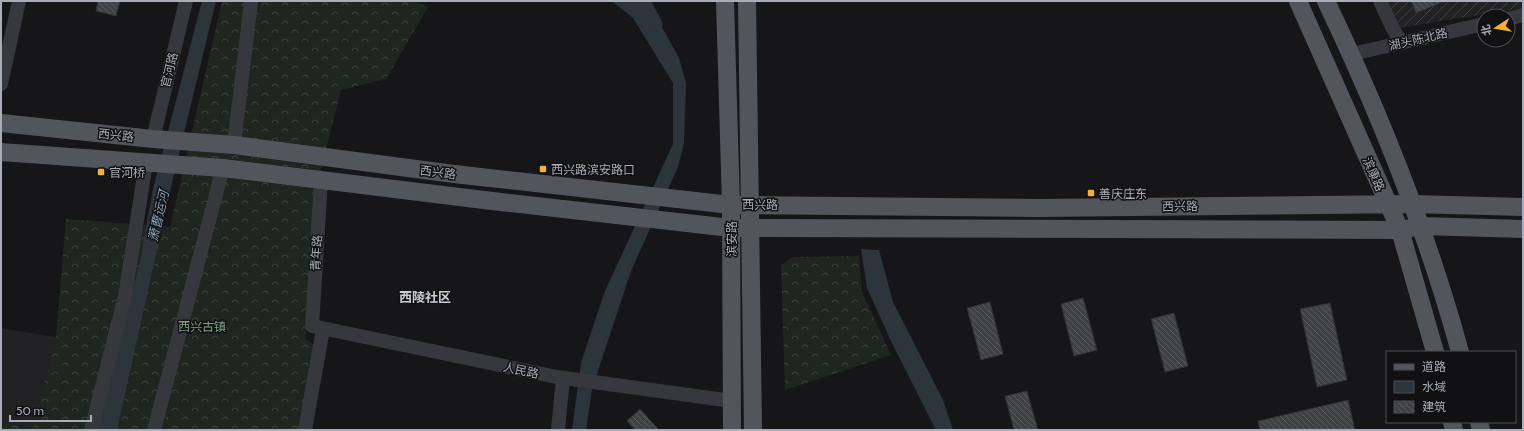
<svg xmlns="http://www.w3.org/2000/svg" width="1524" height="431" viewBox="0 0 1524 431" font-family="Cabin,'Noto Sans SC',sans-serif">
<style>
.built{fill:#222225}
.industrial{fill:url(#industrial-furrows)}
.forest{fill:url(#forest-crowns)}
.water{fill:#2c353c}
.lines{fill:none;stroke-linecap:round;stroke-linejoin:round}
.canal{stroke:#2c353c;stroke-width:11}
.building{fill:url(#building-back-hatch);stroke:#303034}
.minor{stroke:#37383d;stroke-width:14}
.major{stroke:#53555c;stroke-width:18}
.poi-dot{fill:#f2b134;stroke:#111113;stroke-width:1.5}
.labels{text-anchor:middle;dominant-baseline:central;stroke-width:3;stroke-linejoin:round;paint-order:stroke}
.street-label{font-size:12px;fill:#a8adb8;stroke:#111113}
.poi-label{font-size:12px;fill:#a8adb8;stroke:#111113;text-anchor:start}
.park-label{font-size:12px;fill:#7fa381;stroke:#111113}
.water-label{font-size:13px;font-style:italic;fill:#7f9bb3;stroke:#111113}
.neighbourhood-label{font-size:13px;font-weight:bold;fill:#c9ccd4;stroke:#111113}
</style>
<defs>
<pattern id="industrial-furrows" width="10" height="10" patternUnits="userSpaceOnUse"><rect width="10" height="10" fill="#222225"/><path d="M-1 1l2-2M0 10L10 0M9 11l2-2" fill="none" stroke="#3f3f43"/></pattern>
<pattern id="forest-crowns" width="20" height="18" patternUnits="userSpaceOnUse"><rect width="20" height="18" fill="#1e261f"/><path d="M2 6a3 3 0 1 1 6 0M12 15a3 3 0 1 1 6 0" fill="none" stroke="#3c433d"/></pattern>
<pattern id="building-back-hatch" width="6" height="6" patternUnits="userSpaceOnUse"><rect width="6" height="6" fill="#404145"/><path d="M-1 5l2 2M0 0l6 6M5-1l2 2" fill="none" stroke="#595a5e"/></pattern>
</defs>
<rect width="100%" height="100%" fill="#161618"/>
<path class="built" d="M1,328L56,337L33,428L1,422Z"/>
<path class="industrial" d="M1379,1H1523V8L1393,29Z"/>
<path class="forest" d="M222,1H412L428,7L386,79L341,90L314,196L306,329V339L315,346L305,430H1V422L33,428L56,337L66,219L170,227Z
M859,256L862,292L891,355L785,390L781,265L793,257Z"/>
<path class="water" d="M202,1H216L171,187L117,430H98L140,261L153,189Z
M612,1H641L656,16L679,58L686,83L684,143L678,167L631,271L592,389L586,430H572L581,363L605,291L673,144V83L633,18Z
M861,249L879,250L893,302L943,400L953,430H936L891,341L867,288Z"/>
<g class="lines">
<path class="canal" d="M645,1L657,24"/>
</g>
<path class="building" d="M98,1H120L116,16L96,11Z
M1411,1H1445L1416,13Z
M1083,298L1097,350L1074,356L1061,304Z
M990,302L1003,354L981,360L967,308Z
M1330,303L1347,380L1317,387L1300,309Z
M1174,313L1188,366L1165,372L1151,319Z
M1027,391L1038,430H1014L1005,396Z
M1348,400L1355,430H1260L1258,421Z
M640,409L659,430H635L627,421Z"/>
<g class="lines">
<path class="minor" d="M1380,1L1393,29L1402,43
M1508,19L1523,15
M1352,54L1484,24
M1,84L19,1
M153,139L186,1
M234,145L251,1
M321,180L312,326L557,377L732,401
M91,430L125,296L146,163
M154,430L223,168
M305,430L323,329
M558,430L563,378"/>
<path class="major" d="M725,1L731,205L732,430
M747,1L753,430
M1298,1L1400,230L1435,352
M1326,1C1380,114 1427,231 1460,352
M1,123L153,139L234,145L454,174L731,205L1039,208L1413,204L1523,207
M1,152L223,168L492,201L731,228L1400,230L1421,226L1523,229
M1452,422L1454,430
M1479,422L1481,430"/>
</g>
<g class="poi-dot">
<rect x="539" y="165" width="8" height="8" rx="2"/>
<rect x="97" y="168" width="8" height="8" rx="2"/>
<rect x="1087" y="189" width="8" height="8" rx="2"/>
</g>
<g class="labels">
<g class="street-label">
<text transform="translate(1418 39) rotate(-13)">湖头陈北路</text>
<text transform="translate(169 70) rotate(-76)">官河路</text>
<text transform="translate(116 135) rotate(6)">西兴路</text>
<text transform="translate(438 172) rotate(7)">西兴路</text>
<text transform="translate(1374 174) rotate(66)">滨康路</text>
<text x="760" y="204">西兴路</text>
<text transform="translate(1180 206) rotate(-1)">西兴路</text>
<text transform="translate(731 239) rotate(-90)">滨安路</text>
<text transform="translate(316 253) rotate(-86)">青年路</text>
<text transform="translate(521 370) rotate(12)">人民路</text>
</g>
<g class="poi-label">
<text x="551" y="169">西兴路滨安路口</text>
<text x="109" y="172">官河桥</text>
<text x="1099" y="193">善庆庄东</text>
</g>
<g class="park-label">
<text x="202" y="326">西兴古镇</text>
</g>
<g class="water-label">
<text transform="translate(158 216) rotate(-77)">萧曹运河</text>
</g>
<g class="neighbourhood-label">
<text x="425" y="297">西陵社区</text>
</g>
</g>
<rect width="1524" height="431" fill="none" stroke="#a8adb8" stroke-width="4"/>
<rect x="1386" y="351" width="130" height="72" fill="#111113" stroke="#4d4f55"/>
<rect x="1394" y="364" width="20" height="6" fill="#53555c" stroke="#4d4f55"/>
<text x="1422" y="371" font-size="12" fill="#a8adb8">道路</text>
<rect x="1394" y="381" width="20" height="12" fill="#2c353c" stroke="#4d4f55"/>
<text x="1422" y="391" font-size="12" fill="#a8adb8">水域</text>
<rect x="1394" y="401" width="20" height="12" fill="url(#building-back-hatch)" stroke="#4d4f55"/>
<text x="1422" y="411" font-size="12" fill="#a8adb8">建筑</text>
<g transform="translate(1496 28) rotate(258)"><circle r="19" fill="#111113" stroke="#4d4f55"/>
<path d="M0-3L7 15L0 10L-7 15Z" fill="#f2b134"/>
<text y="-6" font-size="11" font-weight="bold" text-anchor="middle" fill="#a8adb8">北</text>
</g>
<path d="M10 415v6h81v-6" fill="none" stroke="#a8adb8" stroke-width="2"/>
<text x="16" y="415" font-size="12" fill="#a8adb8" stroke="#111113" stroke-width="3" paint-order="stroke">50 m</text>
</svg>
